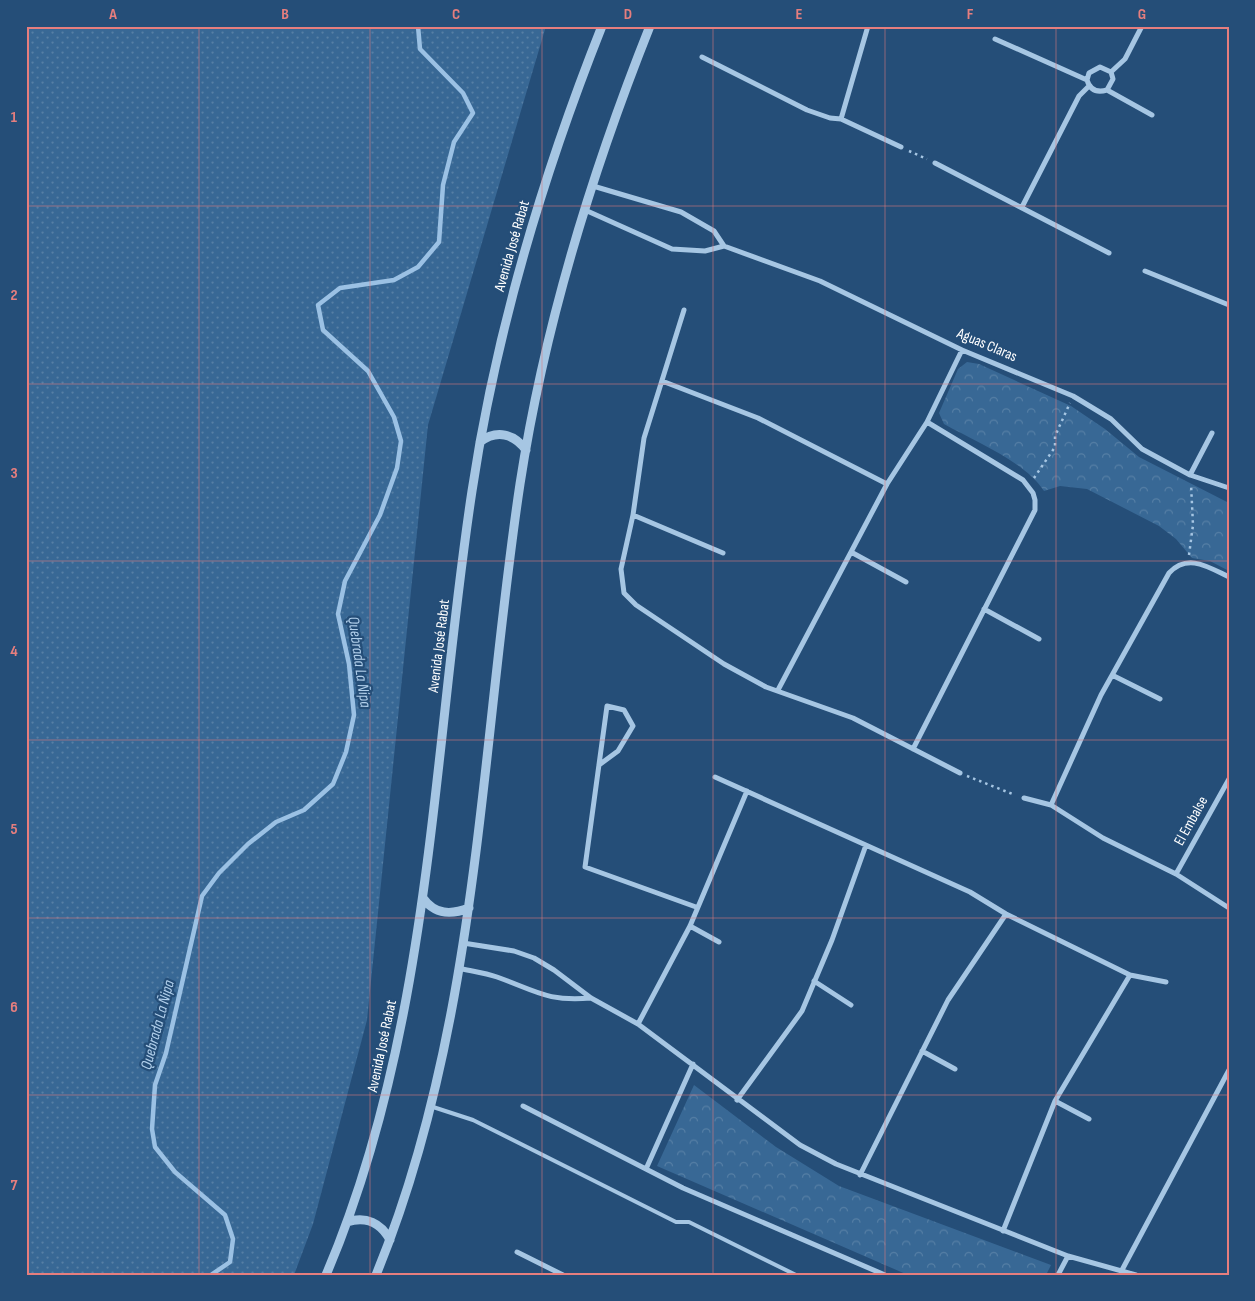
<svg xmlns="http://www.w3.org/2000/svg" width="1255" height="1301" viewBox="0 0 1255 1301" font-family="'Sofia Sans Condensed',sans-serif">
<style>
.grass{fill:url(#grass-dots)}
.forest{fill:url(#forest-crowns)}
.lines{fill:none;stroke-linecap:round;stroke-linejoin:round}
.stream{stroke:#9bc1e4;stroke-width:4.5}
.path{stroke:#a6c6e3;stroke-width:2.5;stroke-dasharray:2.5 4;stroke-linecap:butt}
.service{stroke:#a6c6e3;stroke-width:4}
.minor{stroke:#a6c6e3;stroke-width:5}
.tertiary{stroke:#a6c6e3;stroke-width:9}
.grid{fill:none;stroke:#e67e7e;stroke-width:1;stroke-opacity:0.55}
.labels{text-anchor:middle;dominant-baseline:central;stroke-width:4.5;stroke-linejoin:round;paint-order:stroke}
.street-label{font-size:15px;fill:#fff;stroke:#254e78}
.water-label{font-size:16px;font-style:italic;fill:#b1cfeb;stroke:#254e78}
.neatline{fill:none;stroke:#e67e7e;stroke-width:2}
.grid-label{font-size:16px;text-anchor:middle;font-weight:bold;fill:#e67e7e}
</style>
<defs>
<pattern id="grass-dots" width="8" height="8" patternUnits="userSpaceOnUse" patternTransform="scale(1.25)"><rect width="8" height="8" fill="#386895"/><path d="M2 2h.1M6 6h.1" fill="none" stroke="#567fa5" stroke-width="1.8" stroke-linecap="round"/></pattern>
<pattern id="forest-crowns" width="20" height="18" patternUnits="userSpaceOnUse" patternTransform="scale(1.25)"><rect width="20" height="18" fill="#386895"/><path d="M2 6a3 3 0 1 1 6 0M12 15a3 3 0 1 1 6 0" fill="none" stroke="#567fa5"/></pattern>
</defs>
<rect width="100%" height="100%" fill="#254e78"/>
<path class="grass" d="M26,26H546L428,425L367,1020L313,1224L294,1275H26Z"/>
<path class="forest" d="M967,362L979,364L1071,406L1105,429L1139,457L1229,503V571L1210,561L1192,558L1176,539L1159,526L1087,489L1060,486L1044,491C1024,461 976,442 944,424L939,413L958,369Z
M694,1085L776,1147L839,1186L1051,1265L1046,1275H908L657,1166Z"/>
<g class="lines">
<path class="stream" d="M211,1275L230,1262L233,1239L225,1215L175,1172L155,1147L152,1129L155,1085L166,1053L202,896L219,873L248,844L276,822L304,810L333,784L346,752L354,715L349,664L338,614L345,581L380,515L397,468L401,441L394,417L368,371L323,330L318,305L340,288L394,280L418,267L439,242L443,185L454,142L473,113L463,93L420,49L418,26"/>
<path class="path" d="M909,151L927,159
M1034,478L1055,447V436L1070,403
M1189,555L1193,525L1191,484
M967,776L1015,795"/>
<path class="service" d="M430,1106L473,1120L676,1222H689L796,1275"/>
<path class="minor" d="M995,39L1087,80C1090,90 1097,93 1107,90L1113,79L1111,72L1100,67L1089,73L1087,80
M702,57L807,110L830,118L841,119L901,147
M1111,72L1125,59L1142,26
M1107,90L1152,115
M841,119L868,26
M935,163L1109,253
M593,186L681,212L714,231L724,246L820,281L962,350L1073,396L1111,419L1142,449L1190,475L1229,488
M1022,207L1079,96L1089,86
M585,210L672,249L705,251L724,246
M1145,271L1229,305
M684,310L644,438L633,515L621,569L624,593L636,605L724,664L766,687L853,718L960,773
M662,381L758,418L887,484
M1190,475L1212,433
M633,515L723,553
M851,552L906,582
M984,609L1039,639
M1112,675L1160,699
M778,690L887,484L927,422L962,350
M913,749L1035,510V500L1033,493L1023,480L927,422
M599,765L618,751L633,726L624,710L607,706L585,867L696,907
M715,777L970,892L1006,914L1130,975L1166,982
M1024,798L1051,805L1103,838L1176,874L1229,908
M1051,805L1101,695L1169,573C1188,553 1208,567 1229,577
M1176,874L1229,779
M690,926L719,942
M463,943L514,951L534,958L554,970L591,998L638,1024L800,1145L836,1164L1068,1256L1136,1275
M458,968C471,971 485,973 497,977C536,991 548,1002 591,998
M814,981L851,1005
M638,1024L690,926L747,791
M922,1051L955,1069
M737,1100L802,1011L832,940L866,845
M1055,1101L1089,1119
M523,1106L683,1188L885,1275
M646,1169L693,1064
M860,1175L948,1000L1006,914
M1003,1231L1055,1101L1130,975
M517,1252L563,1275
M1122,1270L1229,1070
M1058,1275L1068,1256"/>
<path class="tertiary" d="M480,442C497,429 514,434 526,450
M423,898C435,915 451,915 469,908
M347,1222C366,1216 381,1223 390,1240
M326,1275C432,1027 432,753 472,491C496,331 542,177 602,26
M376,1275C479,1024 480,749 520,484C544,328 591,174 650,26"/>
</g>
<path class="grid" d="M199,26V1275M370,26V1275M542,26V1275M713,26V1275M885,26V1275M1056,26V1275M26,206H1229M26,384H1229M26,561H1229M26,740H1229M26,918H1229M26,1095H1229"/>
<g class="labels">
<g class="street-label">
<text transform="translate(512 246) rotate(-74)">Avenida José Rabat</text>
<text transform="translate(987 345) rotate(23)">Aguas Claras</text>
<text transform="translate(439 646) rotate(-83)">Avenida José Rabat</text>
<text transform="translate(1191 821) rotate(-61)">El Embalse</text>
<text transform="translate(382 1046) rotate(-78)">Avenida José Rabat</text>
</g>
<g class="water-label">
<text transform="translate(359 662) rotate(82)">Quebrada La Ñipa</text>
<text transform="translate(158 1025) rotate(-75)">Quebrada La Ñipa</text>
</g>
</g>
<rect width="1255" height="1301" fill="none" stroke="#254e78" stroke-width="55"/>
<rect x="28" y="28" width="1200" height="1246" class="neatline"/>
<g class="grid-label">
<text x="113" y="19">A</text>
<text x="285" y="19">B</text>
<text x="456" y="19">C</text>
<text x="628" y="19">D</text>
<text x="799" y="19">E</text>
<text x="970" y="19">F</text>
<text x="1142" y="19">G</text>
<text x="14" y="122">1</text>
<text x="14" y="300">2</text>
<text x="14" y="478">3</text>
<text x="14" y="656">4</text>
<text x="14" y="834">5</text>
<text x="14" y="1012">6</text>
<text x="14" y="1190">7</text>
</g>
</svg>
